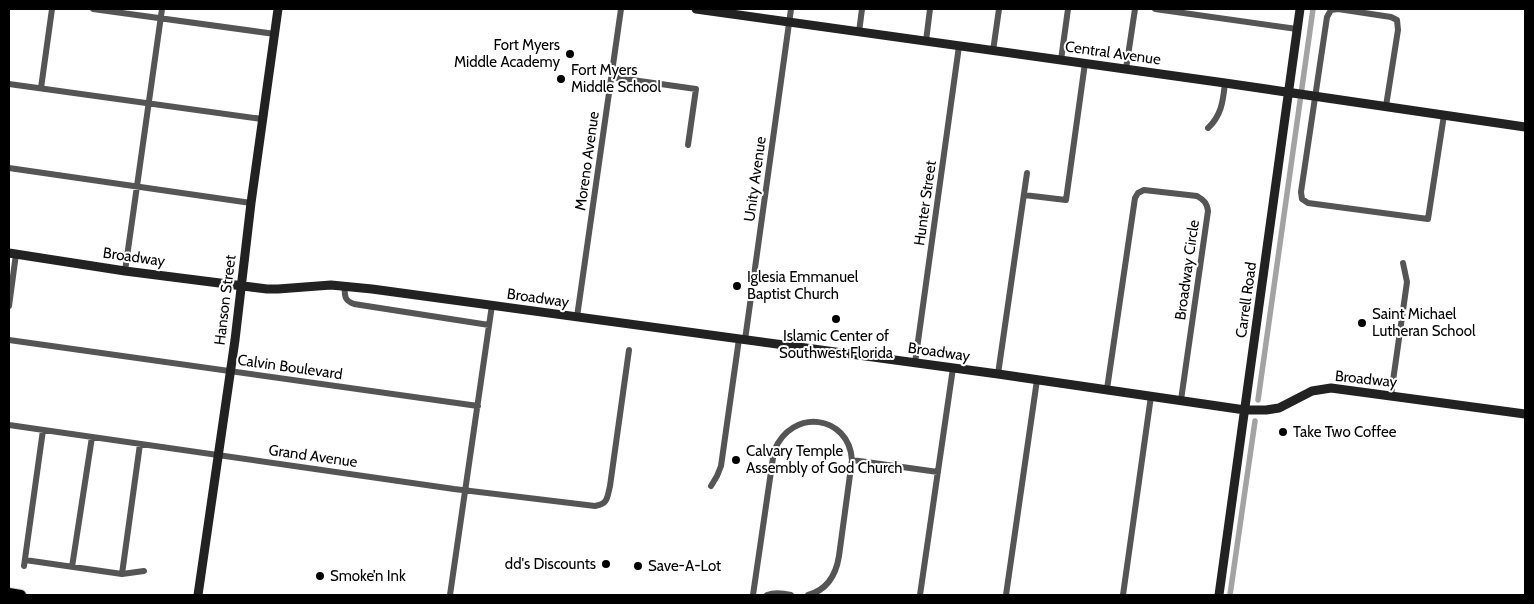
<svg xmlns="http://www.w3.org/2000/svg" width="1534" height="604" viewBox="0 0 1534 604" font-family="Cabin,sans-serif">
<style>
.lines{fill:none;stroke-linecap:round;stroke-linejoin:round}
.canal{stroke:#a3a3a3;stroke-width:5.5}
.primary-casing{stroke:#dbdbdb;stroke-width:12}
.street{stroke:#555;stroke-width:6}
.secondary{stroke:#222;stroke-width:9}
.primary{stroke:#000;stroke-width:10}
.poi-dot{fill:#000;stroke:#fff;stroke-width:2}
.labels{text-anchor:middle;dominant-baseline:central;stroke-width:4;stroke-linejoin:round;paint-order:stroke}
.poi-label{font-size:15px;fill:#000;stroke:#fff;text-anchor:start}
.street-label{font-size:15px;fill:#000;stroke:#fff}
</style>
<rect width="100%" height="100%" fill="#fff"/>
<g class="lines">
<path class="canal" d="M1258,400L1313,9
M1230,595L1255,421"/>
<g class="primary-casing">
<path id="primary" d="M9,593L21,595"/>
</g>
<path class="street" d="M93,9L275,34
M1155,9L1297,29
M859,32L862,9
M926,41L930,9
M993,51L999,9
M1061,60L1068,9
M1126,69L1135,9
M611,77L696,89L688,145
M9,84L262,119
M41,88L52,9
M1386,106L1398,30L1397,20L1391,17L1338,9L1331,10L1327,17L1301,192L1302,199L1308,203L1428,219L1444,115
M1208,128C1222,115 1223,100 1225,83
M9,168L251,203
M1024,195L1066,200L1085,63
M125,271L162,9
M345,286C344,296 345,301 354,304L489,325
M9,306L16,254
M577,317L621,9
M9,340L478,406
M745,340L791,9
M915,363L959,46
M998,374L1027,173
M1107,389L1135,198L1138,193L1144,190L1197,196C1204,200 1207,203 1208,211L1181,400
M1391,395L1407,282L1403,263
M9,425L454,489L595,506C608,504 607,498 610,486L629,350
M852,460L938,472
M711,486L717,476L721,466L739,339
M25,560L122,574L144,571
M24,566L43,430
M72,567L92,437
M122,574L140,444
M450,595L492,305
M753,595L774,451C792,407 849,415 852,460L839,556C836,575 827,590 808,595
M767,595C775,592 782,593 791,595
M920,595L953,368
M1006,595L1037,380
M1123,595L1151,396"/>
<path class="secondary" d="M696,9L1225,83L1525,127
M9,253L125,271L267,289H278L331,285L372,289L998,374L1245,410H1266L1279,408L1312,391L1331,388L1525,414
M198,595L235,340L251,203L278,9
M1219,595L1300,9"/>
<use href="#primary" class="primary"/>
</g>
<g class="poi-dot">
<circle cx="570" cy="54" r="5"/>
<circle cx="561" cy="79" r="5"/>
<circle cx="737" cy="286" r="5"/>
<circle cx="836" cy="319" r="5"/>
<circle cx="1362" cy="323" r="5"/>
<circle cx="1283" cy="432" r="5"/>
<circle cx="736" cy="460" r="5"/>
<circle cx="606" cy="564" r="5"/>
<circle cx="638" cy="566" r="5"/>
<circle cx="320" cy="576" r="5"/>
</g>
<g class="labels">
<g class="poi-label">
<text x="560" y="45" text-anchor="end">Fort Myers<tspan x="560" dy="17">Middle Academy</tspan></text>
<text x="571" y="70">Fort Myers<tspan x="571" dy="17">Middle School</tspan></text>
<text x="747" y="277">Iglesia Emmanuel<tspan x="747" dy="17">Baptist Church</tspan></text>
<text x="1372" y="314">Saint Michael<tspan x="1372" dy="17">Lutheran School</tspan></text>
<text x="836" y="336" text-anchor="middle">Islamic Center of<tspan x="836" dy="17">Southwest Florida</tspan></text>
<text x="1293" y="432">Take Two Coffee</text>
<text x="746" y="451">Calvary Temple<tspan x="746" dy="17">Assembly of God Church</tspan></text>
<text x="596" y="564" text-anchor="end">dd's Discounts</text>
<text x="648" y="566">Save-A-Lot</text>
<text x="330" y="576">Smoke’n Ink</text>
</g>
<g class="street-label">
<text transform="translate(1113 53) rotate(8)">Central Avenue</text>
<text transform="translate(587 161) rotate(-82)">Moreno Avenue</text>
<text transform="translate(755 179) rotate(-82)">Unity Avenue</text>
<text transform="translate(925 203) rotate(-82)">Hunter Street</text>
<text transform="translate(134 257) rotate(8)">Broadway</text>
<text transform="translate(1187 270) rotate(-82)">Broadway Circle</text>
<text transform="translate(538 298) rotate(8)">Broadway</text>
<text transform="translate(225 300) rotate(-83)">Hanson Street</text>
<text transform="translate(1246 300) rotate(-82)">Carrell Road</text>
<text transform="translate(939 352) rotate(8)">Broadway</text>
<text transform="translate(290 367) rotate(8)">Calvin Boulevard</text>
<text transform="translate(1366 379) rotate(6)">Broadway</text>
<text transform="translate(313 456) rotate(8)">Grand Avenue</text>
</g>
</g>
<rect width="1534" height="604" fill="none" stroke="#000000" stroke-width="20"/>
</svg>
